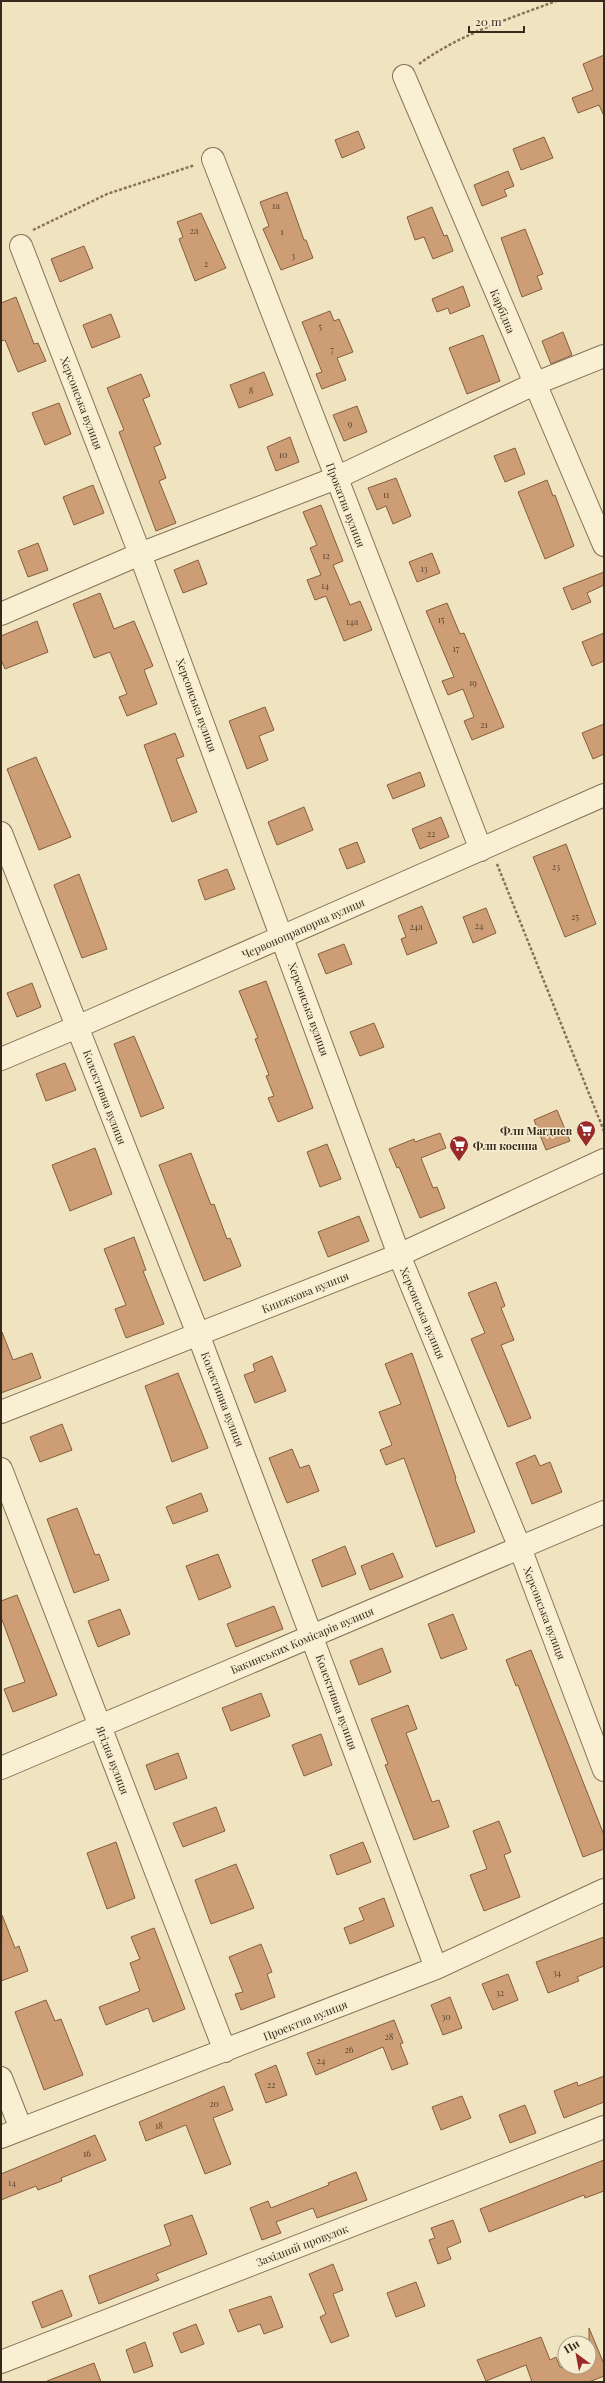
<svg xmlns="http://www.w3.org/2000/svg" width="605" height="2383" viewBox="0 0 605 2383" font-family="'Playfair Display',serif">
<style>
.building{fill:#cd9d75;stroke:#875e3d}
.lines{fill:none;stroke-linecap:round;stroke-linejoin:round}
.minor-casing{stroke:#887358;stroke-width:24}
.path{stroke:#887358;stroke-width:2.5;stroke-dasharray:3 2;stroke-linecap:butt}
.minor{stroke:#f9efd3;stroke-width:22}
.labels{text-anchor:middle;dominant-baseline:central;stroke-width:3;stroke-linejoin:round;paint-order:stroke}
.number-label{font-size:9px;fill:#5c4732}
.street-label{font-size:11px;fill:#372a1c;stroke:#f6ecd0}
.poi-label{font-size:11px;font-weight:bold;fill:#372a1c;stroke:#f6ecd0;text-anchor:end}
</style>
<rect width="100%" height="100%" fill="#efe3c0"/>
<path class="building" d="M604,55V116L599,105L578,113L572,98L593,90L583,64Z
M358,131L365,148L342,158L335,140Z
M544,137L553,158L521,170L513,149Z
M508,171L514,186L504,190L507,196L482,206L474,185Z
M287,192L304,240H306L313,258L281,270L263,229L269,226L260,202Z
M432,207L444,236L447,235L453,251L433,259L424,237L415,240L407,217Z
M201,213L226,268L195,281L179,239L183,237L177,222Z
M525,229L543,274L537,276L542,289L522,297L501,238Z
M84,246L93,268L60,282L51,259Z
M463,286L470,306L450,314L448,308L437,312L432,299Z
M16,297L34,344L38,343L46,361L18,372L5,340L1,341V303Z
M330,311L334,321L339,319L353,352L337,358L346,380L322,389L316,374L322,372L302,322Z
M111,314L120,337L92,348L83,325Z
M563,332L572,355L551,364L542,341Z
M483,335L500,381L467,394L449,348Z
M264,372L273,395L239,408L230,385Z
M141,374L150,396L143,399L161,444L154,447L166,478L159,481L176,523L156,531L119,432L124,430L107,388Z
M59,403L71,434L45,445L32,413Z
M357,406L367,432L344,441L333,415Z
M290,437L299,462L276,471L267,447Z
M515,448L525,474L505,482L494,456Z
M396,478L411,516L393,524L386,506L377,510L368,488Z
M547,480L553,496L555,495L574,546L545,559L518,492Z
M93,485L104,513L74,525L63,497Z
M321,505L343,561L333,565L350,605L360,601L372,630L344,641L326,596L315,600L307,580L321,575L310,548L317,545L303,512Z
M38,543L48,570L28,577L18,551Z
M432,553L440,573L417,582L409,562Z
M198,560L207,584L183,593L174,570Z
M604,572V585L587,593L591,602L572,610L563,588Z
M100,593L114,629L134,621L153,666L144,670L157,704L127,716L119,697L127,694L110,652L94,658L73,604Z
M447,603L460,634L464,633L504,727L472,740L464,721L474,717L463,689L448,695L442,681L454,677L426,611Z
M37,621L48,652L5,669L1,659V636Z
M604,633V661L592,666L582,642Z
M265,707L274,730L259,736L268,760L247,769L229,721Z
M604,724V754L593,759L582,733Z
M175,733L184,756L176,759L197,812L172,822L144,745Z
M36,757L71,837L39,850L7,769Z
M420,772L425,786L393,799L387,785Z
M304,807L313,830L277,845L268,822Z
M441,817L449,837L420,849L412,829Z
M357,842L365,862L347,869L339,849Z
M566,844L596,924L565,937L533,857Z
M227,869L235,889L205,900L198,880Z
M79,874L107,949L82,958L54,885Z
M422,906L437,943L407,955L401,939L406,937L398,916Z
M486,908L496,933L473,943L463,917Z
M344,944L352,964L326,974L318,954Z
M266,981L313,1108L278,1122L268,1098L274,1096L266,1076L269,1075L255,1039L258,1038L239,991Z
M32,983L41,1007L17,1017L7,993Z
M374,1023L384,1047L360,1056L350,1032Z
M134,1036L164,1108L141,1117L114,1044Z
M65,1063L76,1090L46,1101L36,1074Z
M557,1110L570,1141L546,1150L534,1120Z
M440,1133L446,1148L421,1158L433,1188L437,1187L445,1208L420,1218L399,1167L397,1168L389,1149L414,1139L415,1142Z
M327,1144L341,1179L320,1187L307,1152Z
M95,1148L112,1194L70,1211L52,1165Z
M191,1153L211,1205L214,1204L227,1239L230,1238L241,1266L204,1281L159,1165Z
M359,1216L369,1241L328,1257L318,1232Z
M134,1237L146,1270L143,1271L164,1324L126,1338L115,1309L126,1305L104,1249Z
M496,1282L505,1306L501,1308L514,1340L501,1345L531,1418L508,1427L471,1339L485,1333L468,1293Z
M2,1332L13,1360L32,1353L41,1378L1,1393Z
M412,1353L456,1478L455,1479L475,1532L436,1547L404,1458L386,1465L380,1450L392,1445L379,1412L401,1404L385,1364Z
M272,1356L286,1391L255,1403L244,1375L255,1371L253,1364Z
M178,1373L208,1448L172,1462L145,1386Z
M62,1424L72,1450L40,1462L30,1437Z
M292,1449L300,1468L309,1465L319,1491L287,1503L269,1458Z
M535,1455L540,1466L550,1462L562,1492L532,1504L516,1463Z
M201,1493L208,1511L173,1524L166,1507Z
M77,1508L95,1555L99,1554L109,1580L74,1593L47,1519Z
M345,1546L356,1574L322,1587L312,1560Z
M393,1553L403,1577L370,1590L361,1566Z
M218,1554L231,1587L199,1600L186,1566Z
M17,1595L57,1695L13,1712L4,1689L25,1682L1,1617V1601Z
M274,1606L283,1629L236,1647L227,1624Z
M120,1609L130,1634L98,1647L88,1621Z
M453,1614L467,1649L441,1659L428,1624Z
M382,1648L391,1672L359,1685L350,1661Z
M531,1650L604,1835V1849L583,1857L518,1685L516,1686L506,1660Z
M261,1693L270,1716L231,1731L222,1708Z
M408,1705L417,1729L406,1733L432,1802L439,1800L449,1827L414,1840L385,1765L388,1764L371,1719Z
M321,1734L332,1765L304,1776L292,1745Z
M178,1753L187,1778L155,1790L146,1765Z
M216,1807L225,1831L183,1847L173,1823Z
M499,1821L511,1852L504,1855L520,1897L484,1911L470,1875L487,1869L473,1831Z
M116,1842L135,1898L107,1909L87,1853Z
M363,1842L371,1862L337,1875L330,1855Z
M236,1864L254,1908L211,1924L195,1880Z
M384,1898L394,1926L350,1944L344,1928L364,1920L359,1908Z
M2,1915L15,1948L19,1946L28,1971L1,1981Z
M154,1928L185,2009L153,2022L148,2008L106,2025L99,2007L140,1991L130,1963L140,1959L131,1937Z
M604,1937V1966L577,1977L579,1981L548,1993L536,1962Z
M261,1944L272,1972L267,1974L275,1997L241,2010L235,1994L243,1992L229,1957Z
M508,1974L518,2000L493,2010L482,1984Z
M450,1997L462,2028L443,2035L431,2005Z
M46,2000L55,2021L61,2019L83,2075L44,2090L15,2012Z
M394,2020L403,2043L400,2044L408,2064L392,2070L383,2047L316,2075L307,2053Z
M276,2065L287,2095L266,2103L255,2074Z
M604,2076V2102L564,2118L554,2091L577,2082L578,2086Z
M224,2086L233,2110L213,2118L231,2164L205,2174L186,2125L146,2141L139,2122Z
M462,2096L471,2118L441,2130L432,2107Z
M525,2105L536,2133L510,2143L499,2115Z
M95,2135L106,2160L61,2178L62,2181L38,2190L36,2186L1,2200V2174Z
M604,2160V2191L585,2198L584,2195L489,2232L480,2209Z
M356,2172L367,2200L317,2218L313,2208L276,2222L281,2233L262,2240L250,2208L268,2201L271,2208L329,2185L328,2183Z
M192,2215L207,2254L156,2274L159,2280L99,2304L89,2276L171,2245L164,2225Z
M453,2220L461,2242L447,2248L451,2259L438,2264L429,2240L435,2238L431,2228Z
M333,2264L343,2290L333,2294L349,2336L331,2343L320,2317L326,2314L309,2274Z
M416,2282L425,2306L396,2317L387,2293Z
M62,2290L72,2316L42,2328L32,2302Z
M271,2296L283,2327L264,2334L260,2324L238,2332L229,2310Z
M196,2324L204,2344L181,2353L173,2333Z
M589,2328L604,2364V2376L589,2382H532L526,2365L486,2381L477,2360L541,2337L550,2360L556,2357L560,2367H589Z
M145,2342L153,2366L134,2373L126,2350Z
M94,2363L101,2382H47V2381Z"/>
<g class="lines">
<g class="minor-casing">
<path id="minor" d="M404,76L604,545
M213,159L481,850
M21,246L140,554L399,1255L520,1548L604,1770
M1,614L140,554L336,478L534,384L604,356
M1,833L198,1334L436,1968
M1,1059L77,1027L604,795
M1,1412L399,1255L604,1160
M1,1469L225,2051
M1,1768L604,1512
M1,2078L21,2129
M1,2137L436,1968L604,1890
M1,2362L604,2127"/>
</g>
<path class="path" d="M419,64C460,34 509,19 556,1
M33,230L107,194L195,165
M497,864L604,1131"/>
<use href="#minor" class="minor"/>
</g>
<defs>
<g id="supermarket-pin" transform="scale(1)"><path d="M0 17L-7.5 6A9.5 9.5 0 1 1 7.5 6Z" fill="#982a27" stroke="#f6ecd0"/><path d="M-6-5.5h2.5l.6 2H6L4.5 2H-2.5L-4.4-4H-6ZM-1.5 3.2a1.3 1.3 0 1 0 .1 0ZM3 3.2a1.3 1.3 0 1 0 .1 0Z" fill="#fff"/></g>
</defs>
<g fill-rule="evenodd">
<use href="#supermarket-pin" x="586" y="1130"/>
<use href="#supermarket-pin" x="459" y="1145"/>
</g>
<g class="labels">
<g class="number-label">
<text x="276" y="205">1а</text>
<text x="194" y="230">2а</text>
<text x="282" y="231">1</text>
<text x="293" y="255">3</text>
<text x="206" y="263">2</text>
<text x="320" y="326">5</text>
<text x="332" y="349">7</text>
<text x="251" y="390">8</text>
<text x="350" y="423">9</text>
<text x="283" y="454">10</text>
<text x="386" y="494">11</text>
<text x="326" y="555">12</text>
<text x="424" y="568">13</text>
<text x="325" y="585">14</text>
<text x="441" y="619">15</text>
<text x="352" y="621">14а</text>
<text x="456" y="648">17</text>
<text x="473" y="682">19</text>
<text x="484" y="724">21</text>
<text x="431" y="833">22</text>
<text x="556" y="866">23</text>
<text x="575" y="916">25</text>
<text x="479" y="925">24</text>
<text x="416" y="926">24а</text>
<text x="557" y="1972">34</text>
<text x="500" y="1992">32</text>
<text x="446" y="2016">30</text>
<text x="389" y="2036">28</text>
<text x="349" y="2049">26</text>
<text x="321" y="2060">24</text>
<text x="271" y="2084">22</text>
<text x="214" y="2103">20</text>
<text x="159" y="2125">18</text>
<text x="87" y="2153">16</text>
<text x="12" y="2182">14</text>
</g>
<g class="street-label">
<text transform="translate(503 311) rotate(67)">Карбідна</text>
<text transform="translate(82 403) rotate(69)">Херсонська вулиця</text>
<text transform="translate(346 505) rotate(69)">Прокатна вулиця</text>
<text transform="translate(197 705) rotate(70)">Херсонська вулиця</text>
<text transform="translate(303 928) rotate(-24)">Червонопрапорна вулиця</text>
<text transform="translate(309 1009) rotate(70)">Херсонська вулиця</text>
<text transform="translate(105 1097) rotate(69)">Колективна вулиця</text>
<text transform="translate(305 1292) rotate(-22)">Книжкова вулиця</text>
<text transform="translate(423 1313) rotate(67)">Херсонська вулиця</text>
<text transform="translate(223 1399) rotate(69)">Колективна вулиця</text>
<text transform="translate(545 1613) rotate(69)">Херсонська вулиця</text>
<text transform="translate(302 1640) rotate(-23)">Бакинських Комісарів вулиця</text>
<text transform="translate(337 1702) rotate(70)">Колективна вулиця</text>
<text transform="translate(113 1760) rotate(69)">Ягідна вулиця</text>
<text transform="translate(305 2020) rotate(-22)">Проектна вулиця</text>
<text transform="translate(302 2245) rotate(-21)">Західний провулок</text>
</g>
<g class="poi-label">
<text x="572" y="1130">Флп Магдиев</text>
<text x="473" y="1145" text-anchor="start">Флп косина</text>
</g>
</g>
<rect width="605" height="2383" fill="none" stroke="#372a1c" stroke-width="4"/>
<g transform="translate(577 2355) rotate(328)"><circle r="19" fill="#f6ecd0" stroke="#aa9e88"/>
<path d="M0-3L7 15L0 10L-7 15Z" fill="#982a27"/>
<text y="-6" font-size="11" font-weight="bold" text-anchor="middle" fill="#372a1c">Пн</text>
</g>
<path d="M469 26v6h55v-6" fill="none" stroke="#372a1c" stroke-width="2"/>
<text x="475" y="26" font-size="12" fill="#372a1c" stroke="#f6ecd0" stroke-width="3" paint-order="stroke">20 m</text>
</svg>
